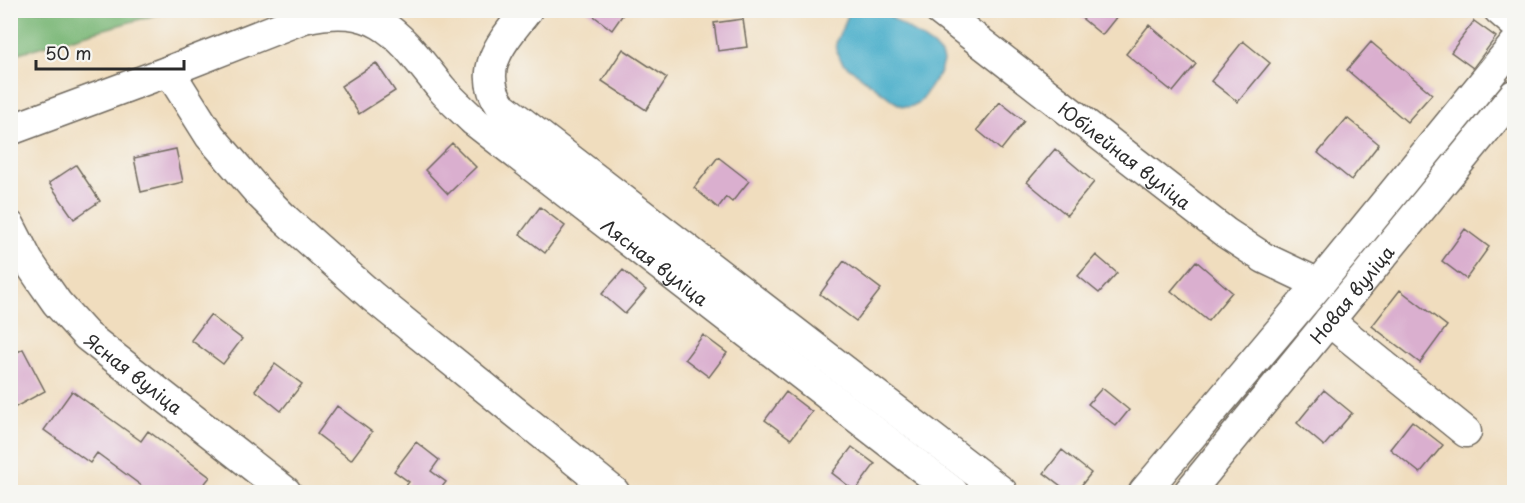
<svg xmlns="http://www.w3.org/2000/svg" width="1525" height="503" viewBox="0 0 1525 503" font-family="'Playpen Sans',sans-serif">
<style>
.forest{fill:#7ab777;stroke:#527151;stroke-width:1.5}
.water{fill:#4bafca;stroke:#3b6d7a;stroke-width:1.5}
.building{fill:#daafcf}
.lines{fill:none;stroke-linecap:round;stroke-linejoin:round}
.minor-casing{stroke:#70695e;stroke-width:33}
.minor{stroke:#fff;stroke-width:30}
.labels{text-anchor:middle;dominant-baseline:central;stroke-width:4.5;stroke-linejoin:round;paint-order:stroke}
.street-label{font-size:18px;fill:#2b2b2b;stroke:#f6f6f2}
</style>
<rect width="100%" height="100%" fill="#f6f6f2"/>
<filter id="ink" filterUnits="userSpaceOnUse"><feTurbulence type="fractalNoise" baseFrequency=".0167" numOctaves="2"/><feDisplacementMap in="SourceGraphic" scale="12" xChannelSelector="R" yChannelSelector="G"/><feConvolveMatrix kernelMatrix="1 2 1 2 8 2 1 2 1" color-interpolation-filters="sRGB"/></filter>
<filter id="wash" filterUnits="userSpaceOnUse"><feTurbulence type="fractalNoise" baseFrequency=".008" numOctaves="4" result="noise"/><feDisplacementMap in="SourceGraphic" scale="24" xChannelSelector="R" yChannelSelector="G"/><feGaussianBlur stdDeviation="1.35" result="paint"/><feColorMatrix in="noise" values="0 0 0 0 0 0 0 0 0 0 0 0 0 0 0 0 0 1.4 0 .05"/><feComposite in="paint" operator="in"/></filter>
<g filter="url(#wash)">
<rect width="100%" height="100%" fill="#f0ddbe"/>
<path class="forest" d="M11,10H170V11L11,55Z"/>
<path class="water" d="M849,11H882L933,46L941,55L943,61L940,72L922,99L917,104L909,107L902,106L895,102L843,63C826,41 845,32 849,11Z"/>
<g id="blocks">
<path class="building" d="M586,10H626L612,30Z
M1072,10H1122L1102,35Z
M743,19L747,47L718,51L714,23Z
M1474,21L1496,37L1473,68L1451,52Z
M1149,25L1196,64L1173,92L1126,54Z
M1243,41L1270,63L1238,102L1211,81Z
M1371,42L1432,94L1407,122L1347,70Z
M623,49L667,78L646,110L602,81Z
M376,63L395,91L359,114L341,86Z
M1000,102L1024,121L1001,150L977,130Z
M1347,118L1379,144L1351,180L1318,153Z
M452,143L476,167L448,194L425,170Z
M176,149L183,182L141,192L134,158Z
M1055,149L1094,182L1067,215L1027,182Z
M718,157L749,181L732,202L726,197L718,208L694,188Z
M76,165L100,201L74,219L49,183Z
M540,207L565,226L545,253L520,234Z
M1465,229L1489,247L1466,279L1442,261Z
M1096,255L1117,273L1099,293L1078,276Z
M844,261L881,289L856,321L820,294Z
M1196,261L1232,292L1208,321L1171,291Z
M623,270L646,290L625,314L602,294Z
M1400,290L1447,326L1420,363L1372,326Z
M210,315L242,339L223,364L191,340Z
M703,335L727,353L709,377L685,359Z
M23,349L45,391L10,410V356Z
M275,364L302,384L281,411L255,390Z
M1102,388L1129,410L1116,426L1088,404Z
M1324,390L1352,413L1324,446L1297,423Z
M72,391L141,441L148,431L210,477L198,492H150L97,453L90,463L44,430Z
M786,392L812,412L791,439L765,420Z
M337,406L372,432L351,460L317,434Z
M1412,421L1443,445L1420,473L1390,449Z
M416,442L439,460L431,471L446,482L438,492H401L409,482L394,471Z
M852,447L875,464L855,491L832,473Z
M1062,450L1091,473L1076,492H1069L1044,473Z"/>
</g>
</g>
<g filter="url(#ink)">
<use href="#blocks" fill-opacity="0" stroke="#70695e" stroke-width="1.5"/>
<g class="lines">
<g class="minor-casing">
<g id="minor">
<path d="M527,10C504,40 475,69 501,106L1002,492"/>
<path id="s1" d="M939,10L1226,233L1264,258L1319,284"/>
<path d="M1499,10L1514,23"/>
<path d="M169,71L210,136L259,193L286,220L373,297L614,492"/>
<path id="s2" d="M10,130L169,71L304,18C379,0 400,37 441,88C451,100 463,110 474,121L953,492"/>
<path id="s3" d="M10,226L28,261L43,283L57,303L87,336L286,492"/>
<path d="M1329,321L1466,432"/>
<path d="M1144,492L1319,284L1514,45"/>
<path id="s4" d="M1189,492L1514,95"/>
</g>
</g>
<use href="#minor" class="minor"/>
</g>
</g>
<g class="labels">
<g class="street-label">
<text stroke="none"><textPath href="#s1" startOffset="236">Юбілейная вуліца</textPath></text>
<text stroke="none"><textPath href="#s2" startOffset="758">Лясная вуліца</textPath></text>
<text stroke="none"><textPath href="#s4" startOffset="256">Новая вуліца</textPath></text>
<text stroke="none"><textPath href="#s3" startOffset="195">Ясная вуліца</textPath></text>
</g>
</g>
<rect width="1525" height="503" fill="none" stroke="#f6f6f2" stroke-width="36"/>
<path d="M36 60v9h148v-9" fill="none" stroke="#2b2b2b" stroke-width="3"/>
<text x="45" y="60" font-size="18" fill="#2b2b2b" stroke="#f6f6f2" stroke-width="4.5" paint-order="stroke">50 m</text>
</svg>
